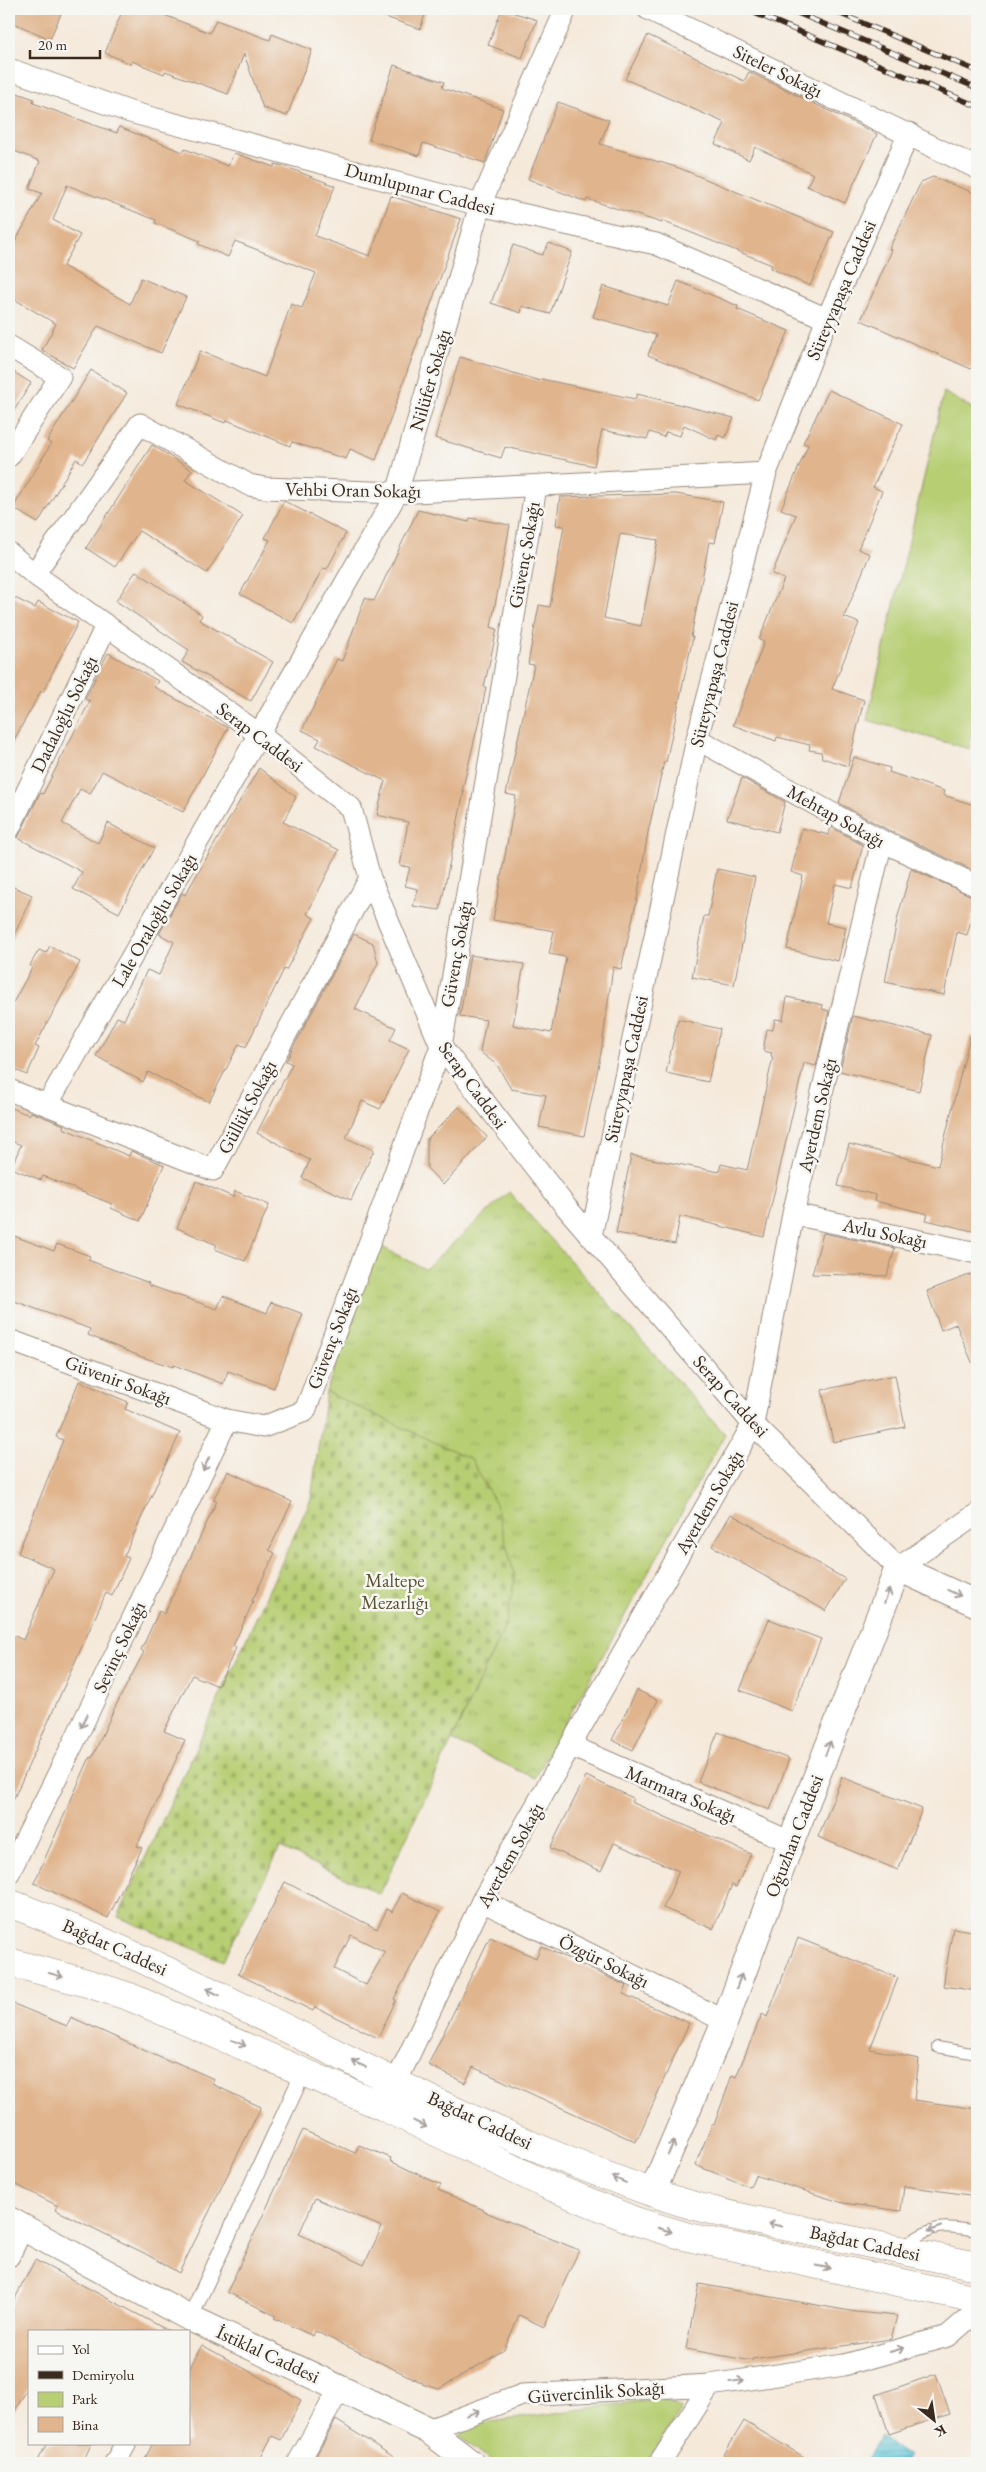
<svg xmlns="http://www.w3.org/2000/svg" width="986" height="2472" viewBox="0 0 986 2472" font-family="'EB Garamond',serif">
<style>
.grass{fill:url(#grass-tufts);stroke:#797c48}
.cemetery{fill:url(#cemetery-stones);stroke:#797c48}
.park{fill:#b7ce73;stroke:#797c48}
.water{fill:url(#water-rules);stroke:#4b777a}
.building{fill:#e0b48c;fill-rule:evenodd}
.lines{fill:none;stroke-linecap:round;stroke-linejoin:round}
.service-casing{stroke:#988a7c;stroke-width:12}
.pedestrian-casing{stroke:#988a7c;stroke-width:17}
.minor-casing{stroke:#988a7c;stroke-width:23}
.tertiary-casing{stroke:#988a7c;stroke-width:28}
.primary-casing{stroke:#988a7c;stroke-width:29}
.service{stroke:#fff;stroke-width:10}
.pedestrian{stroke:#fff;stroke-width:15}
.minor{stroke:#fff;stroke-width:21}
.tertiary{stroke:#fff;stroke-width:26}
.primary{stroke:#fff;stroke-width:28}
.rail-casing{stroke:#3b2a1e;stroke-width:5.5}
.rail{stroke:#f6f6f2;stroke-width:4;stroke-dasharray:11;stroke-linecap:butt}
.oneway{stroke:#a79f9a}
.labels{text-anchor:middle;dominant-baseline:central;stroke-width:5;stroke-linejoin:round;paint-order:stroke}
.street-label{font-size:19px;fill:#3b2a1e;stroke:#f6f6f2}
.park-label{font-size:19px;fill:#5a5333;stroke:#f6f6f2}
</style>
<defs>
<pattern id="grass-tufts" width="24" height="20" patternUnits="userSpaceOnUse" patternTransform="scale(1.25)"><rect width="24" height="20" fill="#b7ce73"/><path d="M3 7l-1-3M5 7V3M7 7l1-3M15 17l-1-3M17 17v-4M19 17l1-3" fill="none" stroke="#9eb163"/></pattern>
<pattern id="cemetery-stones" width="16" height="16" patternUnits="userSpaceOnUse" patternTransform="scale(1.25)"><rect width="16" height="16" fill="#b7ce73"/><path d="M2 7V4a2 2 0 0 1 4 0v3zM10 15v-3a2 2 0 0 1 4 0v3z" fill="#9eb163"/></pattern>
<pattern id="water-rules" width="6" height="5" patternUnits="userSpaceOnUse" patternTransform="scale(1.25)"><rect width="6" height="5" fill="#5bc4d7"/><path d="M0 2.5h6" fill="none" stroke="#4c9fae"/></pattern>
</defs>
<rect width="100%" height="100%" fill="#f6f6f2"/>
<filter id="ink" filterUnits="userSpaceOnUse"><feTurbulence type="fractalNoise" baseFrequency=".02" numOctaves="2"/><feDisplacementMap in="SourceGraphic" scale="10" xChannelSelector="R" yChannelSelector="G"/><feConvolveMatrix kernelMatrix="1 2 1 2 8 2 1 2 1" color-interpolation-filters="sRGB"/></filter>
<filter id="wash" filterUnits="userSpaceOnUse"><feTurbulence type="fractalNoise" baseFrequency=".0096" numOctaves="4" result="noise"/><feDisplacementMap in="SourceGraphic" scale="20" xChannelSelector="R" yChannelSelector="G"/><feGaussianBlur stdDeviation="1.12" result="paint"/><feColorMatrix in="noise" values="0 0 0 0 0 0 0 0 0 0 0 0 0 0 0 0 0 1.4 0 .05"/><feComposite in="paint" operator="in"/></filter>
<g filter="url(#wash)">
<rect width="100%" height="100%" fill="#f5e9da"/>
<path class="grass" d="M509,1192L725,1434L535,1778L452,1740L506,1624L326,1392L378,1245L425,1269Z"/>
<path class="cemetery" d="M326,1392L471,1459L495,1503L515,1577L506,1624L380,1894L280,1848L223,1961L118,1917L311,1499Z"/>
<path class="park" d="M944,392L977,411V704L969,749L867,720Z
M661,2398L682,2409L646,2463H494L459,2436L469,2425Z"/>
<path class="water" d="M881,2437L908,2456L903,2463H864Z"/>
<g id="blocks">
<path class="building" d="M9,9H63L50,39L9,21Z
M123,9H149L210,33L216,20L270,40L272,34L312,50L287,116L263,108L244,54L228,94L165,71L164,74L132,61L131,64L105,53Z
M371,9H427L420,29L371,12Z
M502,9L537,20L522,58L488,45Z
M648,35L744,81L749,72L877,134L845,203L807,186L813,174L755,147L749,160L715,144L725,123L625,79Z
M394,65L444,82L442,88L503,109L485,163L423,143L419,156L369,140Z
M9,90L34,99L33,103L117,133L119,127L183,152L185,149L228,166L234,153L274,167L275,164L284,166L335,186L315,236L370,256L391,196L461,219L376,460L350,449L346,459L292,442L290,446L227,420L225,423L178,404L200,351L265,377L291,304L302,308L316,273L235,241L228,257L198,244L200,241L155,223L156,220L67,185L53,220L80,235L63,266L130,304L141,278L186,297L161,353L98,326L73,368L42,350L56,324L9,296V253L42,193L29,189L40,161L9,149Z
M558,102L609,120L600,144L679,168L834,232L810,286L770,268L772,265L662,221V223L587,199L586,202L528,179Z
M933,177L977,194V356L971,369L861,320L892,250L889,249L921,182Z
M549,243L572,252L550,314L522,306L521,313L491,303L513,245L542,255Z
M678,281L738,306L737,309L789,331L758,400L648,355L656,335L593,317L603,286L668,306Z
M460,357L540,381L541,379L635,399L637,394L734,418L725,438L718,435L716,440L684,425L680,436L666,432L664,437L650,432L647,439L602,430L594,466L505,447L501,458L435,438Z
M9,369L31,383L9,419Z
M91,370L127,393L83,463L76,459L38,523L13,508L51,444L47,441Z
M829,390L903,424L873,487L882,491L858,549L870,554L844,617L859,623L832,689L864,700L848,766L822,758L821,752L809,750L810,745L777,737L776,741L733,725L764,642L759,640L784,579L772,574L796,515L781,509L808,445L803,443Z
M152,445L192,470L185,480L243,516L207,573L139,531L115,567L86,548Z
M676,494L723,502L715,543L709,542L691,637H693L666,762H664L648,832L637,899L621,969L613,967L601,1053L584,1136L539,1127L546,1095L511,1089L497,1065L480,1052L486,1020L460,1016L470,955L524,964L513,1025L551,1033L566,957L549,954L554,931L493,920L516,796L506,794L534,665L528,664L539,605L550,607L564,526L556,525L560,497ZM620,534L658,540L641,626L604,618Z
M284,501L346,533L327,569L323,568L293,623L240,594L270,540L265,538Z
M418,510L469,522L470,518L510,525L491,627L497,629L484,687H486L479,725H478L462,791H464L440,910L413,906L418,889L405,886L410,867L400,866L408,822L377,815L385,781L316,746L320,739L302,730L337,659L342,661L365,598L374,601Z
M136,571L202,615L199,620L273,662L251,701L182,662L189,650L116,601Z
M9,595L35,608L38,602L78,622L43,692L41,691L9,749Z
M108,653L158,681L154,687L228,728L183,812L102,771L90,794L80,789L62,823L98,843L108,823L154,848L119,913L73,889L82,872L18,838L40,793L43,794L90,701L85,699Z
M854,757L890,768L889,772L944,791L943,795L977,806V872L888,830L839,803Z
M259,768L296,797L283,822L339,850L307,914L314,918L286,970L284,969L246,1047L239,1044L209,1102L148,1072L143,1082L96,1056L117,1017L124,1020L147,970L159,975L174,942L159,934L182,893L185,895Z
M742,778L785,802L777,832L727,819Z
M831,827L863,845L852,888L835,884L826,923L846,927L838,961L787,949L803,876L791,872L802,828L829,835Z
M717,869L755,877L734,985L692,977L704,916H708Z
M911,869L977,898L967,935L957,932L944,995L885,982L898,916Z
M9,885L32,895L9,947Z
M354,934L373,943L378,963L355,1009L396,1028L390,1040L409,1049L380,1109L362,1101L346,1138L374,1150L351,1200L302,1178L310,1160L257,1133L292,1064L286,1061Z
M50,946L80,962L35,1046L39,1048L27,1075L9,1067V1010L32,968L30,965L39,950L46,953Z
M787,997L823,1005L822,1009L829,1011L816,1066L804,1063L764,1237L680,1216L675,1244L616,1233L631,1155L719,1172L721,1164L747,1170L773,1057L771,1056L772,1053L763,1051L767,1029L773,1030L775,1019L783,1020Z
M853,1016L932,1035L919,1091L840,1071Z
M678,1019L720,1029L708,1082L666,1073Z
M970,1036L977,1037V1232L926,1220L928,1214L875,1201L876,1195L838,1186L849,1144L938,1166Z
M9,1107L29,1115L31,1112L64,1125L63,1128L129,1156L131,1151L164,1165L140,1221L111,1208L112,1204L43,1176L41,1180L11,1168L21,1145L9,1140Z
M459,1107L487,1137L443,1185L427,1168V1139Z
M196,1181L233,1197L235,1191L269,1205L245,1261L215,1249L217,1245L177,1228Z
M823,1233L895,1248L887,1276L812,1274Z
M9,1234L54,1251L57,1244L90,1256L88,1260L149,1283L148,1285L217,1309L223,1296L267,1313L271,1302L303,1314L274,1388L228,1371L223,1384L174,1365L173,1367L142,1357L88,1335L90,1329L9,1299Z
M977,1272V1374L956,1324L941,1330L927,1291Z
M895,1375L905,1427L833,1442L822,1390Z
M79,1381L128,1402L125,1409L180,1433L124,1556L129,1558L112,1596L106,1593L9,1809V1649L15,1636L23,1640L54,1569L18,1553L63,1440L56,1437Z
M228,1471L292,1502L269,1550L275,1553L252,1601L253,1602L233,1646L236,1648L218,1686L192,1675L164,1731L185,1740L137,1846L142,1848L108,1918L34,1883L90,1757L92,1758L114,1709L144,1652L141,1650L159,1611L164,1614L217,1501L213,1500Z
M731,1514L845,1579L826,1611L712,1546Z
M769,1619L821,1639L792,1711L740,1690Z
M637,1690L658,1700L633,1750L612,1740Z
M718,1732L789,1759L770,1810L698,1782Z
M586,1776L633,1798L631,1802L751,1854L736,1887L732,1885L713,1929L663,1908L679,1871L614,1843L601,1871L550,1848Z
M842,1777L922,1809L898,1870L818,1837Z
M285,1882L377,1929L387,1909L392,1912L402,1893L440,1912L394,1999L396,2000L378,2038L315,2007L313,2011L238,1974ZM351,1935L385,1952L366,1985L334,1969Z
M953,1928L977,1932V1991L943,1986Z
M490,1937L536,1958L541,1946L627,1986L623,1994L689,2023L636,2142L473,2067L465,2083L428,2065Z
M798,1938L898,1978L870,2049L919,2059L914,2100L977,2109V2196L904,2186L901,2211L843,2203L755,2175L750,2187L695,2165L712,2125H714L732,2075L736,2077L762,2014L767,2017Z
M9,2002L67,2026L71,2017L172,2063L173,2061L214,2079L212,2084L261,2107L179,2273L146,2254L56,2210L58,2206L9,2181Z
M303,2130L355,2153L359,2145L391,2158L390,2161L441,2185L438,2190L484,2210L483,2211L579,2250L544,2327L519,2315L504,2350L439,2389L422,2384L423,2383L315,2331L313,2336L274,2318L276,2316L227,2292ZM315,2198L382,2227L364,2265L299,2234Z
M35,2260L169,2331H29V2386L9,2421V2310Z
M699,2284L856,2312L897,2316L891,2339L752,2359V2361L686,2349Z
M202,2345L301,2400L281,2440L272,2436L258,2463H143L153,2443H189V2369Z
M936,2374L950,2414L889,2434L876,2395Z
M336,2420L403,2463H328L316,2456Z
M744,2421L814,2463H719Z
M47,2443H92L82,2463H37Z"/>
</g>
</g>
<g filter="url(#ink)">
<use href="#blocks" fill-opacity="0" stroke="#988a7c" stroke-width="1"/>
<g class="lines">
<g class="service-casing">
<path id="service" d="M937,2047L977,2054
M902,2247C933,2224 941,2225 977,2231"/>
</g>
<g class="pedestrian-casing">
<path id="pedestrian" d="M190,2318L304,2071"/>
</g>
<g class="minor-casing">
<path id="minor" d="M648,9L977,168
M9,69L130,112L480,205L656,244L827,319
M9,346L60,377L9,456
M9,553L34,574L260,735L351,808L370,878L441,1046L566,1207L753,1424L898,1568L977,1514
M34,574L140,424L249,485L265,488L397,493L766,473
M697,739L882,841L977,886
M9,829L106,626
M9,1090L213,1170L370,878
M47,1105L397,493L480,205L566,9
M793,1214L977,1253
M591,1236L697,739L766,473L827,319L909,133
M9,1340L227,1420L263,1427L305,1411L369,1244L441,1046L536,487
M571,1746L791,1842
M9,1873L75,1740L227,1420
M482,1901L725,2021
M390,2095L482,1901L753,1424L793,1214L882,841
M9,2256L22,2229
M428,2430L522,2395L710,2385L844,2365L948,2336L977,2311
M115,2463L126,2443
M298,2463L340,2388
M660,2463L710,2385"/>
</g>
<g class="tertiary-casing">
<path id="tertiary" d="M652,2193L725,2021L791,1842L898,1568L977,1604
M9,2220L190,2318L428,2430L471,2463"/>
</g>
<g class="primary-casing">
<path id="primary" d="M9,1903C228,1986 429,2115 651,2192C700,2210 753,2220 803,2230C861,2242 919,2254 977,2266
M9,1962L87,1983L130,1997L384,2107L545,2184L635,2221L688,2237L977,2299"/>
</g>
<use href="#service" class="service"/>
<use href="#pedestrian" class="pedestrian"/>
<use href="#minor" class="minor"/>
<use href="#tertiary" class="tertiary"/>
<use href="#primary" class="primary"/>
<g class="rail-casing">
<path id="rail" d="M745,9L977,106
M788,9L977,88
M829,9L977,71"/>
</g>
<use href="#rail" class="rail"/>
</g>
<defs><path id="oneway-shaft" d="M-6 0H5M1.5-3L5.5 0L1.5 3" fill="none" stroke-width="1.6" stroke-linecap="round" stroke-linejoin="round" transform="scale(1.25)"/></defs>
<g class="oneway">
<use href="#oneway-shaft" transform="translate(206 1464) rotate(115)"/>
<use href="#oneway-shaft" transform="translate(954 1593) rotate(24)"/>
<use href="#oneway-shaft" transform="translate(887 1596) rotate(-69)"/>
<use href="#oneway-shaft" transform="translate(84 1721) rotate(115)"/>
<use href="#oneway-shaft" transform="translate(828 1748) rotate(-69)"/>
<use href="#oneway-shaft" transform="translate(56 1975) rotate(15)"/>
<use href="#oneway-shaft" transform="translate(739 1981) rotate(-70)"/>
<use href="#oneway-shaft" transform="translate(213 1992) rotate(-154)"/>
<use href="#oneway-shaft" transform="translate(239 2043) rotate(23)"/>
<use href="#oneway-shaft" transform="translate(359 2064) rotate(-155)"/>
<use href="#oneway-shaft" transform="translate(420 2124) rotate(26)"/>
<use href="#oneway-shaft" transform="translate(671 2148) rotate(-67)"/>
<use href="#oneway-shaft" transform="translate(619 2180) rotate(-158)"/>
<use href="#oneway-shaft" transform="translate(775 2225) rotate(-168)"/>
<use href="#oneway-shaft" transform="translate(935 2229) rotate(161)"/>
<use href="#oneway-shaft" transform="translate(665 2230) rotate(17)"/>
<use href="#oneway-shaft" transform="translate(823 2267) rotate(12)"/>
<use href="#oneway-shaft" transform="translate(897 2350) rotate(-16)"/>
<use href="#oneway-shaft" transform="translate(737 2381) rotate(-8)"/>
<use href="#oneway-shaft" transform="translate(473 2413) rotate(-20)"/>
</g>
</g>
<g class="labels">
<g class="street-label">
<text transform="translate(778 71) rotate(26)">Siteler Sokağı</text>
<text transform="translate(420 189) rotate(15)">Dumlupınar Caddesi</text>
<text transform="translate(841 290) rotate(-67)">Süreyyapaşa Caddesi</text>
<text transform="translate(430 380) rotate(-74)">Nilüfer Sokağı</text>
<text transform="translate(353 490) rotate(1)">Vehbi Oran Sokağı</text>
<text transform="translate(524 555) rotate(-80)">Güvenç Sokağı</text>
<text transform="translate(714 674) rotate(-76)">Süreyyapaşa Caddesi</text>
<text transform="translate(64 714) rotate(-64)">Dadaloğlu Sokağı</text>
<text transform="translate(260 737) rotate(37)">Serap Caddesi</text>
<text transform="translate(836 816) rotate(29)">Mehtap Sokağı</text>
<text transform="translate(154 920) rotate(-60)">Lale Oraloğlu Sokağı</text>
<text transform="translate(456 954) rotate(-80)">Güvenç Sokağı</text>
<text transform="translate(626 1069) rotate(-78)">Süreyyapaşa Caddesi</text>
<text transform="translate(473 1085) rotate(54)">Serap Caddesi</text>
<text transform="translate(247 1107) rotate(-62)">Güllük Sokağı</text>
<text transform="translate(817 1115) rotate(-77)">Ayerdem Sokağı</text>
<text transform="translate(885 1233) rotate(12)">Avlu Sokağı</text>
<text transform="translate(332 1338) rotate(-69)">Güvenç Sokağı</text>
<text transform="translate(118 1380) rotate(20)">Güvenir Sokağı</text>
<text transform="translate(731 1396) rotate(48)">Serap Caddesi</text>
<text transform="translate(709 1502) rotate(-60)">Ayerdem Sokağı</text>
<text transform="translate(119 1647) rotate(-65)">Sevinç Sokağı</text>
<text transform="translate(681 1794) rotate(23)">Marmara Sokağı</text>
<text transform="translate(794 1836) rotate(-69)">Oğuzhan Caddesi</text>
<text transform="translate(510 1855) rotate(-61)">Ayerdem Sokağı</text>
<text transform="translate(115 1947) rotate(24)">Bağdat Caddesi</text>
<text transform="translate(604 1961) rotate(26)">Özgür Sokağı</text>
<text transform="translate(480 2120) rotate(25)">Bağdat Caddesi</text>
<text transform="translate(865 2243) rotate(12)">Bağdat Caddesi</text>
<text transform="translate(268 2354) rotate(25)">İstiklal Caddesi</text>
<text transform="translate(596 2392) rotate(-4)">Güvercinlik Sokağı</text>
</g>
<g class="park-label">
<text x="395" y="1580">Maltepe<tspan x="395" dy="22">Mezarlığı</tspan></text>
</g>
</g>
<rect width="986" height="2472" fill="none" stroke="#f6f6f2" stroke-width="30"/>
<rect x="28" y="2330" width="162" height="115" fill="#f6f6f2" stroke="#aba49d"/>
<rect x="38" y="2346" width="25" height="8" fill="#ffffff" stroke="#aba49d"/>
<text x="72" y="2354" font-size="15" fill="#3b2a1e">Yol</text>
<rect x="38" y="2371" width="25" height="8" fill="#3b2a1e" stroke="#aba49d"/>
<text x="72" y="2380" font-size="15" fill="#3b2a1e">Demiryolu</text>
<rect x="38" y="2392" width="25" height="15" fill="#b7ce73" stroke="#aba49d"/>
<text x="72" y="2404" font-size="15" fill="#3b2a1e">Park</text>
<rect x="38" y="2417" width="25" height="15" fill="#e0b48c" stroke="#aba49d"/>
<text x="72" y="2430" font-size="15" fill="#3b2a1e">Bina</text>
<g transform="translate(934 2420) rotate(150)" stroke="#f6f6f2" stroke-width="4" paint-order="stroke">
<path d="M0-4L9 19L0 12L-9 19Z" fill="#3b2a1e"/>
<text y="-8" font-size="14" font-weight="bold" text-anchor="middle" fill="#3b2a1e">K</text>
</g>
<path d="M30 50v8h70v-8" fill="none" stroke="#3b2a1e" stroke-width="2.5"/>
<text x="38" y="50" font-size="15" fill="#3b2a1e" stroke="#f6f6f2" stroke-width="4" paint-order="stroke">20 m</text>
</svg>
